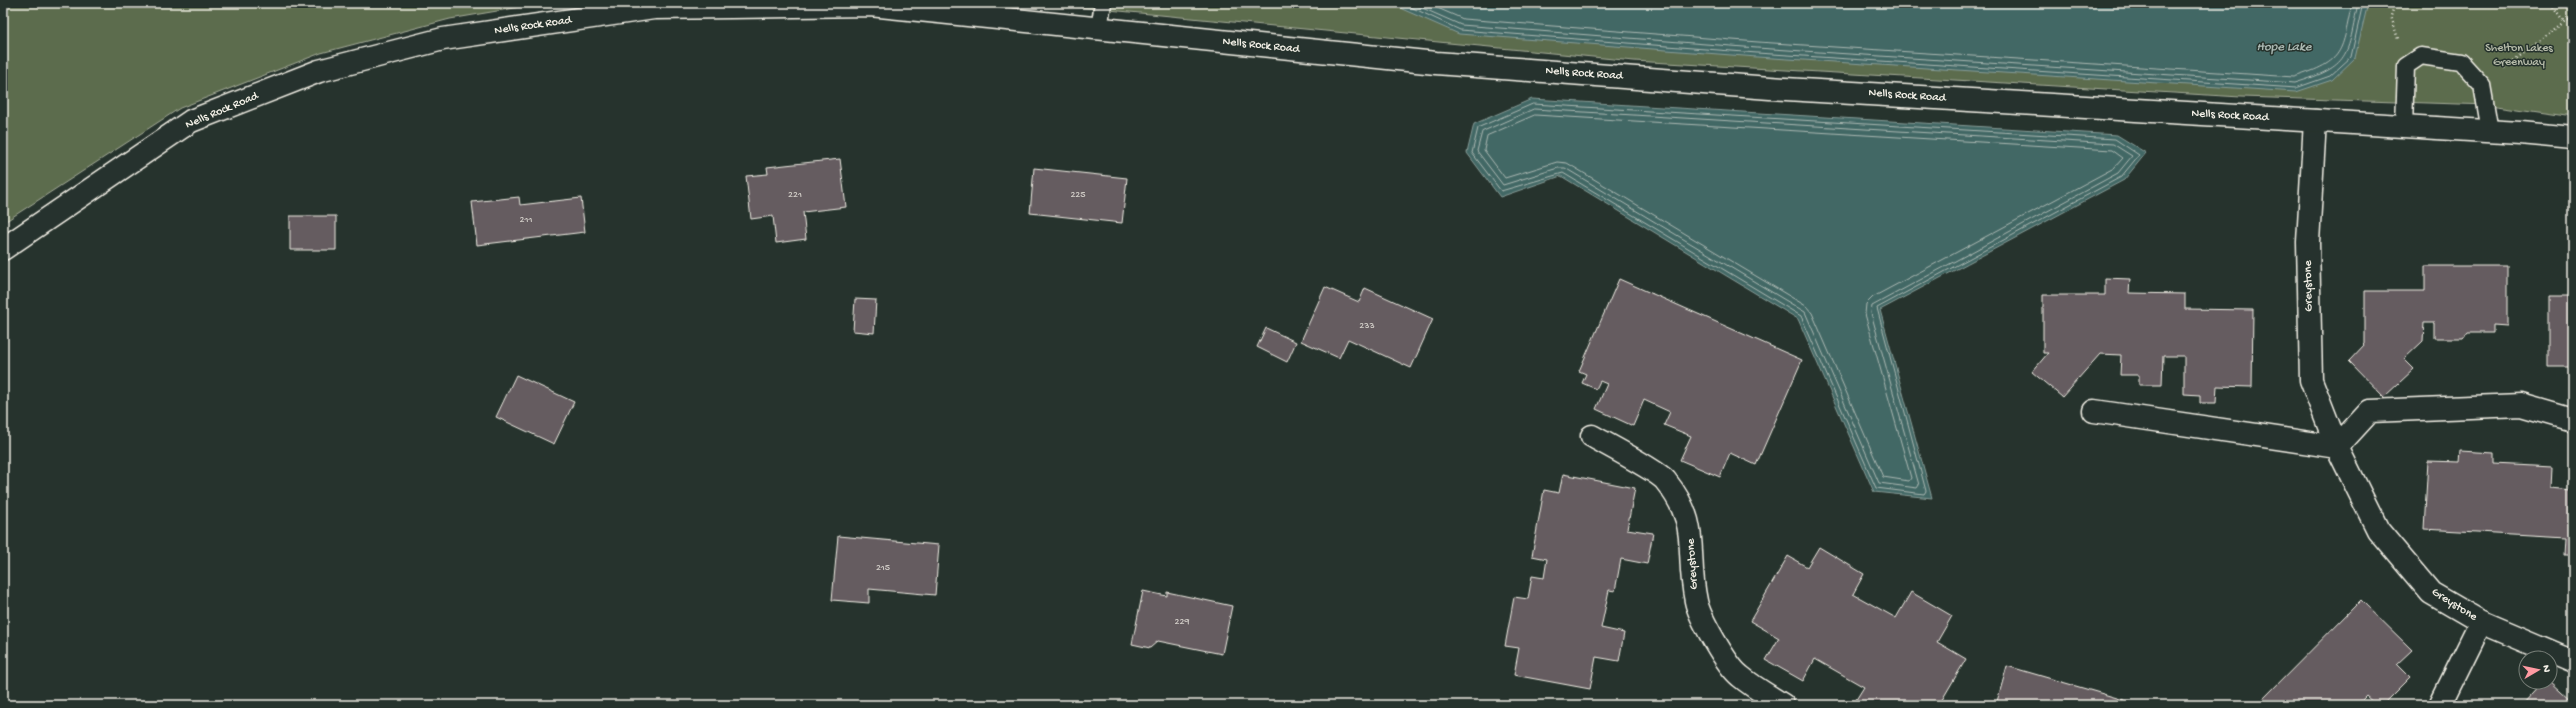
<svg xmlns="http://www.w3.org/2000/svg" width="2576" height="708" viewBox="0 0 2576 708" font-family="'Gochi Hand',sans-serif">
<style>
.green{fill:#5c6c4e;stroke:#a8ae9b}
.water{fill:#426765;stroke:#899e99}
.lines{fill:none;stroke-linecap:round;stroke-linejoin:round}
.shore{stroke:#adbab4;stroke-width:1}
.building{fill:#655c61;stroke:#f4f1e8}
.service-casing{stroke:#f4f1e8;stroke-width:19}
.minor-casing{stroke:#f4f1e8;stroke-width:25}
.secondary-casing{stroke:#f4f1e8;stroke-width:25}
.path{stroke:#f4f1e8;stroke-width:2.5;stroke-dasharray:1 3;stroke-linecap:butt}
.service{stroke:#26332d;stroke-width:16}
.minor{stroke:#26332d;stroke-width:22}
.secondary{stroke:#26332d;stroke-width:22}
.labels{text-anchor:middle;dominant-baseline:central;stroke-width:3;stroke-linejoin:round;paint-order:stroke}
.number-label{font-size:10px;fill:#d0ccc6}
.street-label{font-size:12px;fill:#f4f1e8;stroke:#26332d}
.park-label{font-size:12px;fill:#b7bcaa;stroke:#26332d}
.water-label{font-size:13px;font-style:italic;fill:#adbab4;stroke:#26332d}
</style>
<rect width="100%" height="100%" fill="#26332d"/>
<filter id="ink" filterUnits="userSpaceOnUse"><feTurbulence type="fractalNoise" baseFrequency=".025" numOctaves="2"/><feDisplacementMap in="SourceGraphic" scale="8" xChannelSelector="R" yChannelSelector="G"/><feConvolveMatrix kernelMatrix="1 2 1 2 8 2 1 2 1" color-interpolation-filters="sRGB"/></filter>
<g filter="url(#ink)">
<path class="green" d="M3,3H544L450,19L321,53L180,108L3,223Z
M1037,3H2573V117L2490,105L2241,97L1634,61Z"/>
<path class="water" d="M1398,3H2368L2355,58L2332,80L2296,92L1757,57L1459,34L1402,9Z
M1532,99L2117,135L2146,153L2124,180L1880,310L1932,498L1874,492L1798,319L1561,176L1500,197L1467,153L1474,124Z"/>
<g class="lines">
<path class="shore" d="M1402,3L1460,30L1757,53L2296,88L2330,76L2351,57L2363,3
M1411,3L1461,25L1757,48L2295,83C2351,66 2347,56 2358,3
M1426,3L1463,19L1758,42L2294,77C2346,61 2341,52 2352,3
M1533,104L2115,139L2139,155L2121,177L1877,308L1926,491L1924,494L1876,488L1801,316L1563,173L1501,191L1472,153L1478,128Z
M1534,109L2113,144L2132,156L2118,173L1872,306L1871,313L1919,485L1917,488L1879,483L1805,312L1565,168H1558L1503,185L1477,151L1482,132Z
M1535,115L2112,150L2123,158L2114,168L1873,297L1866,304L1865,314L1911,478L1909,481L1883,477L1812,313L1806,306L1567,163L1557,162L1505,178L1484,150L1487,136Z"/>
</g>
<path class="building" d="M840,159L846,207L803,212L806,239L776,243L773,216L751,219L746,176L768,174L767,167Z
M1034,168L1127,178L1122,223L1030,213Z
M519,197L520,205L581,198L585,232L477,245L472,202Z
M290,216H336V250H290Z
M2425,266H2507V326L2493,325V333H2467L2463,338H2435V323H2424L2423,341L2404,359L2414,369L2384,397L2349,361L2365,344V291H2425Z
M2105,278L2130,279L2129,293L2185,294V309L2253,310L2252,387L2217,386L2216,403H2200V395L2184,394V356H2163L2162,385H2139V375H2120L2121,355L2100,354L2062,397L2032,372L2048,353H2043V295H2105Z
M1619,279L1802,360L1756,465L1730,453L1720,477L1680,460L1691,436L1664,425L1670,412L1644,400L1633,426L1596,409L1607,384L1600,381L1596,389L1582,383L1586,374L1579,371Z
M1325,287L1359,302L1365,288L1433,319L1411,368L1348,339L1339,358L1301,341Z
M2548,296H2573V367H2548Z
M855,299L876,300L874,333L853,331Z
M1266,328L1296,342L1287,362L1257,347Z
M516,375L574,402L554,444L496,417Z
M2460,451L2494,453V464L2551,467L2550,489L2573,491V554H2564L2565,537L2424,529L2428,461L2459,462Z
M1563,474L1635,488L1627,529L1653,533L1647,564L1621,559L1615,591L1609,590L1601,628L1624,633L1619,661L1596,657L1590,689L1514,675L1519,648L1505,646L1514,597L1528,599L1532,576L1544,578L1547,559L1532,556L1544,490L1559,493Z
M838,536L939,545L935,595L869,589V603L832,600Z
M1819,547L1864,574L1853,594L1896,618L1911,592L1952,616L1937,642L1966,659L1939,705H1858L1854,703L1864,687L1815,659L1803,681L1766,660L1779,638L1750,621L1788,556L1807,567Z
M1143,591L1167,596V592L1232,606L1222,654L1158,641L1150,648L1132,644Z
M2361,600L2412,650L2397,664L2410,677L2382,705H2376L2366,696L2357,705H2257Z
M2007,666L2141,705H1996Z
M2550,681L2573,702V705H2521L2542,682Z"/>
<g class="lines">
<g class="service-casing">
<path id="service" d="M1099,29L1103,3
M2404,127L2406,66L2421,56L2461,62L2482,85L2490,131"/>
</g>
<g class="minor-casing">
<path id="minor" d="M2315,121L2308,242L2311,380L2337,447L2378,530L2431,593L2481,622L2573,661
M2094,411L2337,447L2370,411L2521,405L2573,420
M1592,436C1606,444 1656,470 1665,480C1702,526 1685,550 1696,601C1699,617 1727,666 1740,676C1753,687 1769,696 1783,705
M2440,705L2481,622"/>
</g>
<g class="secondary-casing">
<path id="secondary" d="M3,249L191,121L319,71L443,39L654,8L870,5L1436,63L1770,88L2520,133L2573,138"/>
</g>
<path class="path" d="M2395,3L2391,16L2398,39
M2552,3L2565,22
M2504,68L2565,22L2573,18"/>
<use href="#service" class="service"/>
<use href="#minor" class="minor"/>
<use href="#secondary" class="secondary"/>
</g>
</g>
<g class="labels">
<g class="number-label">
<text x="795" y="195">221</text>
<text x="1078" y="195">225</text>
<text x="526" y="220">211</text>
<text x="1367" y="326">233</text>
<text x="883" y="568">215</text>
<text x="1182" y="622">229</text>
</g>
<g class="street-label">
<text transform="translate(533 26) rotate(-8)">Nells Rock Road</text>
<text transform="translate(1261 46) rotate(6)">Nells Rock Road</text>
<text transform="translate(1584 74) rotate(4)">Nells Rock Road</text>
<text transform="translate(1907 96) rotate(4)">Nells Rock Road</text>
<text transform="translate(222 111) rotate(-23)">Nells Rock Road</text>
<text transform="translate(2230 116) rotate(3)">Nells Rock Road</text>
<text transform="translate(2309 286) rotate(-91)">Greystone</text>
<text transform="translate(1693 564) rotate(-94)">Greystone</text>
<text transform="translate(2454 605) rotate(32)">Greystone</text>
</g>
<g class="park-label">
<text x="2519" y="49">Shelton Lakes<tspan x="2519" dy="14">Greenway</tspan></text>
</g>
<g class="water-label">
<text x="2284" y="47">Hope Lake</text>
</g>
</g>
<rect width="2576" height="708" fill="none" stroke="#26332d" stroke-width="16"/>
<rect x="8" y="8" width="2560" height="692" fill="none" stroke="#f4f1e8" stroke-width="1.5" filter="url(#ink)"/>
<g transform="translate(2538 670) rotate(81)"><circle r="19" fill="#26332d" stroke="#787f78"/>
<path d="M0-3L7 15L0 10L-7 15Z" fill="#ff9aa2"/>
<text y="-6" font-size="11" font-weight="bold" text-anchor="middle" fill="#f4f1e8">N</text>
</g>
</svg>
